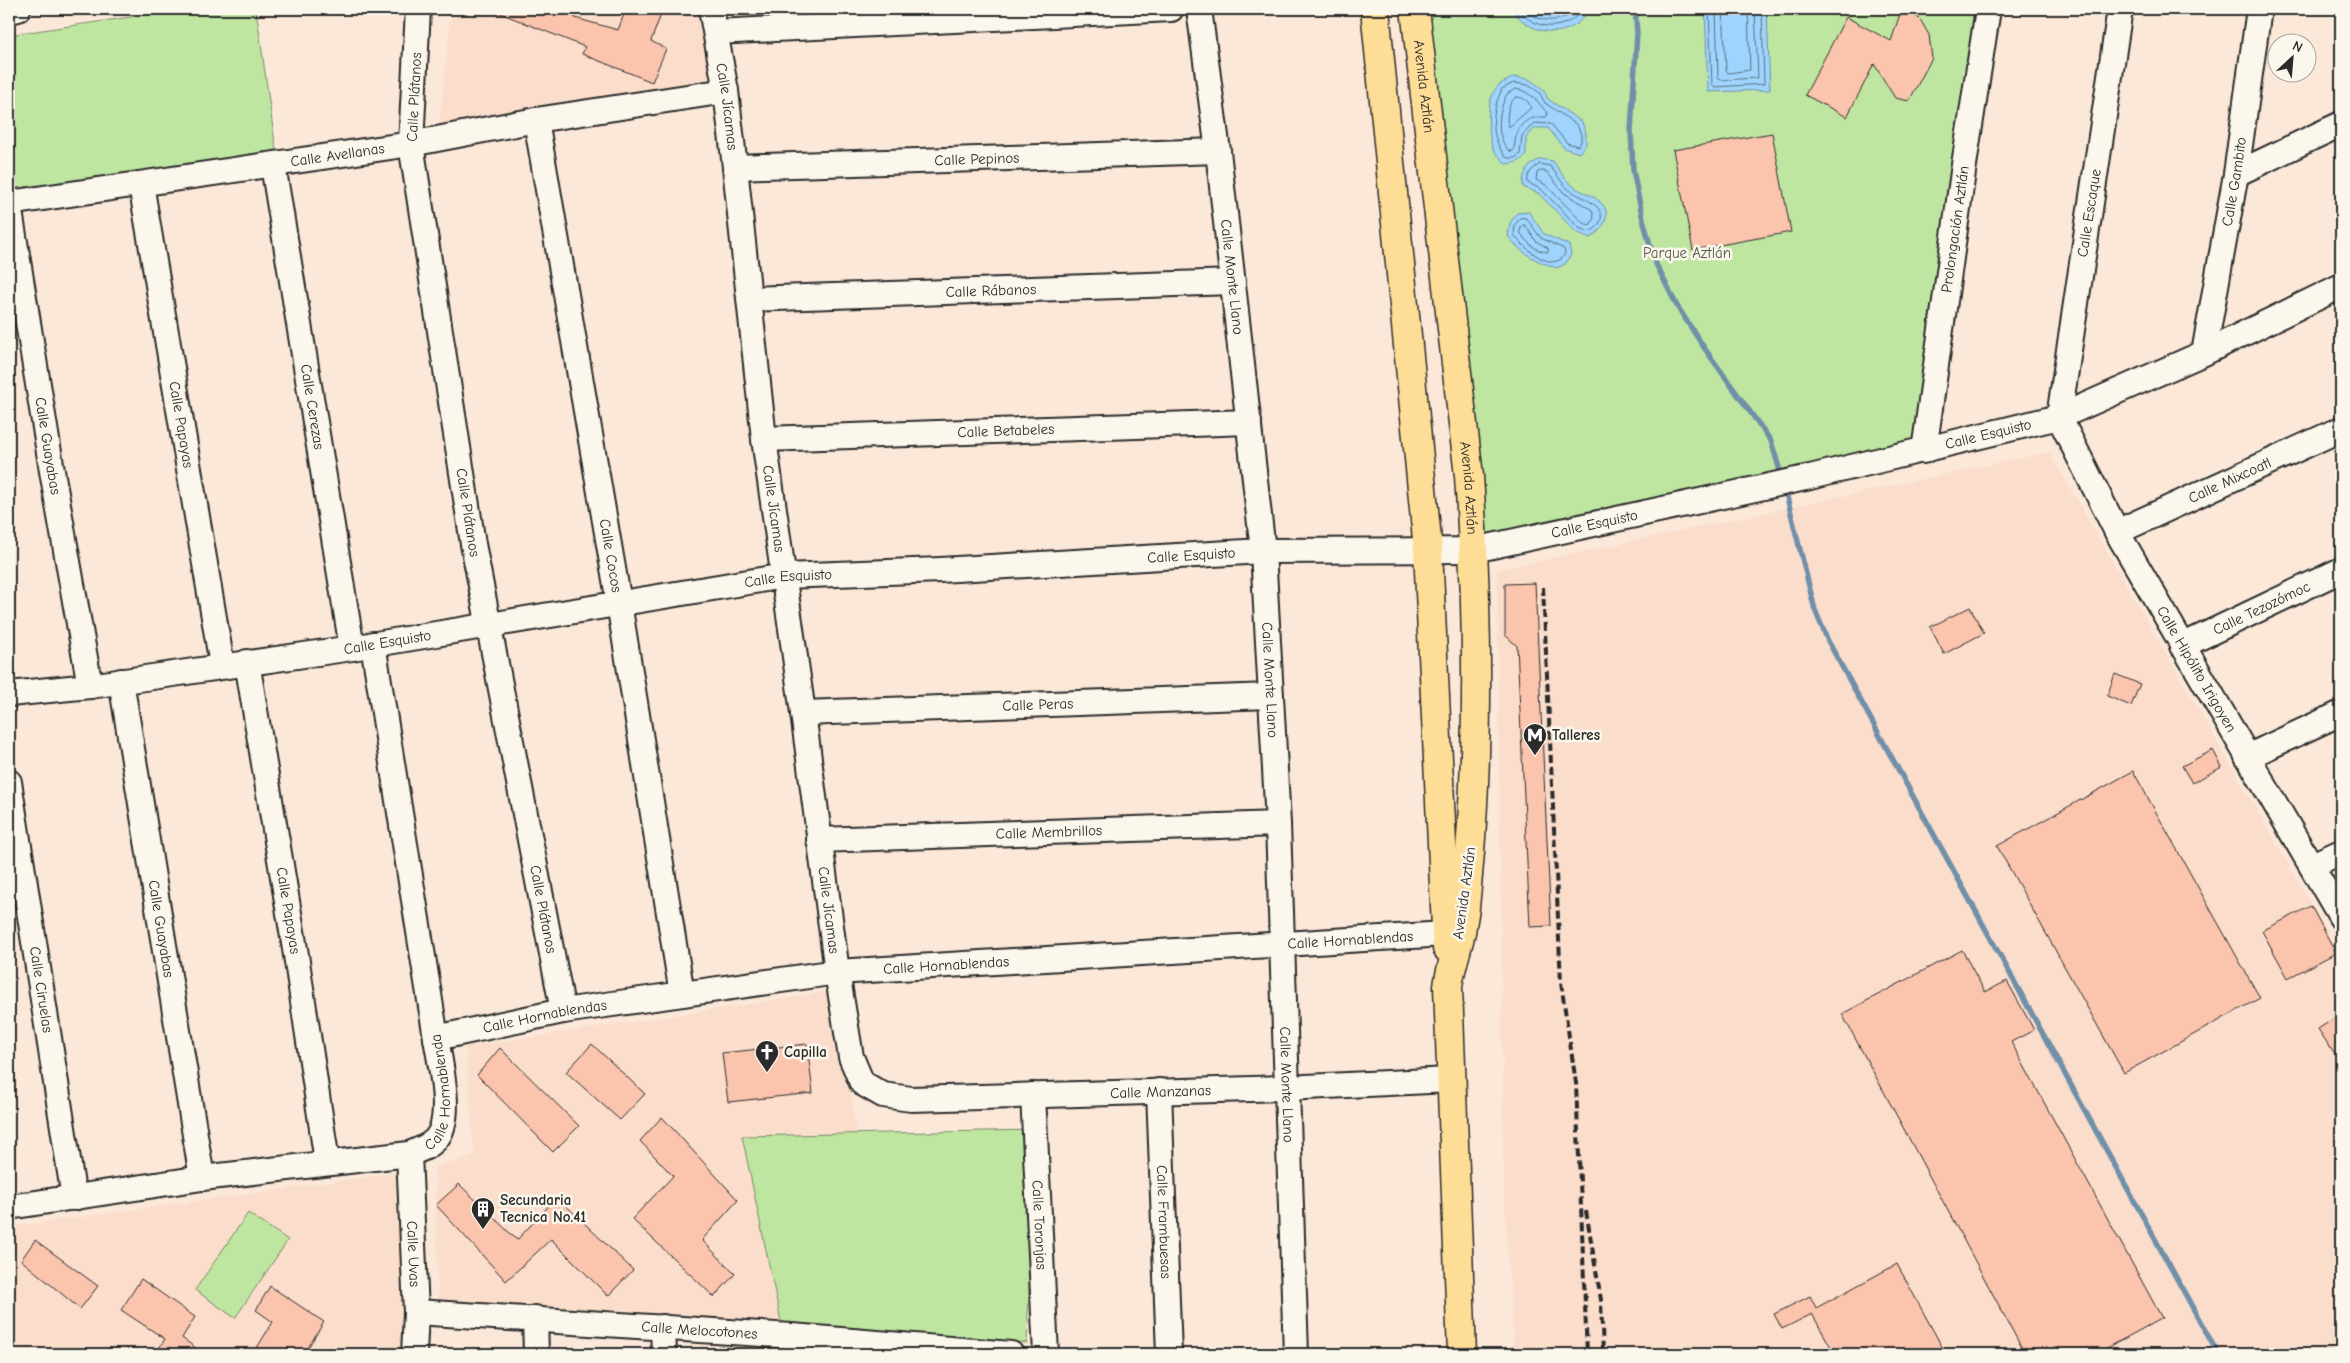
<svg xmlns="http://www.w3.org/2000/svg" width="2350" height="1363" viewBox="0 0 2350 1363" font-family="'Comic Neue',sans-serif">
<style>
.built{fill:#fbddcc}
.green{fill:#bfe6a1;stroke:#758866}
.water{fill:#9ed4fd;stroke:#7090a9}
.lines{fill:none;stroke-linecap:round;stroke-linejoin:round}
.shore{stroke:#596f7f;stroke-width:1}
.stream{stroke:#7090a9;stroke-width:5.5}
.building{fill:#fac4ad;stroke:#2b2b2b}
.minor-casing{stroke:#2b2b2b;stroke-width:28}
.major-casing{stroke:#2b2b2b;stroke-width:31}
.minor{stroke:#fbf7ec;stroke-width:24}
.major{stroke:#fedd96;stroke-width:28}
.rail{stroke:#2b2b2b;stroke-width:4;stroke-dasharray:8 4;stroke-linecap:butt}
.labels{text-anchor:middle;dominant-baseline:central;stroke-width:5;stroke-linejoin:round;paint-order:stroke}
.street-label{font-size:15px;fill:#2b2b2b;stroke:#fbf7ec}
.park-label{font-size:15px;fill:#505a48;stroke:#fbf7ec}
.poi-label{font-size:15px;font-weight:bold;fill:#2b2b2b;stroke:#fbf7ec;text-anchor:start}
</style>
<rect width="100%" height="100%" fill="#fbe8d9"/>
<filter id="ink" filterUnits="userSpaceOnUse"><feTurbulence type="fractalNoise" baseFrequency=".02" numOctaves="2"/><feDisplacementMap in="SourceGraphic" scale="10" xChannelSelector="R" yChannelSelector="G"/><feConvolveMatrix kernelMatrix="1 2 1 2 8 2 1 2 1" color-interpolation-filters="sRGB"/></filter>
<g filter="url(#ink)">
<path class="built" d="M452,9H706L722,78L439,125Z
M2049,452L2341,955V1354H1514L1504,1193L1497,570Z
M836,991L857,1134L742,1136L782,1326L438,1300L435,1167L474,1155L466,1047Z
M403,1172L408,1354H9V1227Z"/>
<path class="green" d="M185,9H256L276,150L9,193V35Z
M1415,9H1989L1924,451L1474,550Z
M1035,1130L1027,1343L782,1326L742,1136Z
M248,1213L288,1240L235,1318L195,1290Z"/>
<path class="water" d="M1513,9H1589C1586,13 1583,18 1580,21C1561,41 1524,31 1513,9Z
M1705,9H1767L1770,90L1708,92Z
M1513,77L1529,79L1543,89L1548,99L1582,122L1586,133V144L1579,153L1564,148L1548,128H1535L1526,138V156L1518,162L1506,164C1502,159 1496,154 1493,149C1487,132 1485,98 1499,85C1503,82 1509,80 1513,77Z
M1540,159L1553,161C1559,169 1564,179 1572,185C1580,192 1592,194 1599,201C1615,213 1602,231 1590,238L1576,232L1538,193L1523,187C1522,173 1528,165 1540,159Z
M1529,212L1544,234L1569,245L1571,255L1565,264L1557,268C1535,261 1522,254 1508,236L1510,223L1517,213Z"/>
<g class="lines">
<path class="shore" d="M1518,9C1536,32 1566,32 1583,9
M1526,9C1537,24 1564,24 1575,9
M1709,9L1712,84L1715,87L1764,84L1762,9
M1716,9L1718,78L1721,80L1758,78L1755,9
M1723,9L1726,70L1728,73L1750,70L1748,9
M1514,83L1528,85L1539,92L1545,103L1577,125L1581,134V142L1578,146L1567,143L1551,124L1534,123L1522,136L1520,154L1515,158H1507C1489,138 1491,112 1502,89Z
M1516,89C1531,91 1539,103 1548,114L1546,117C1522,116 1516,128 1514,150L1511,152C1494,139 1498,111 1507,94Z
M1516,97C1524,97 1529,101 1531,108L1509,127C1505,119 1508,102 1516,97Z
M1540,164L1550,166C1556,173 1561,182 1567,188C1577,197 1608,204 1600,222C1598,227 1594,230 1589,232L1579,228L1541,189L1528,183C1526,174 1533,168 1540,164Z
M1541,171L1547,172L1564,193L1592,210L1594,218L1590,225L1583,223L1546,185L1536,180L1537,173Z
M1526,218L1541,238L1564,249L1565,254C1554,275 1523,247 1514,235L1515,225L1520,218Z
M1525,225L1536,241L1548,248V252C1536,252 1526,242 1520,232L1521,227Z"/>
<path class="stream" d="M1635,9L1637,33L1631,131L1633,170L1642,215L1654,260L1677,306L1705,349L1771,441L1782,477
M1785,489L1815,610L1828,641L2218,1354"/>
</g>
<path class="building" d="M490,9H578L575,18L618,30L626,9H663L651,41L666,49L652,82L582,54L585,47Z
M1913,13L1921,21L1929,35L1932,58L1909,101L1895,98L1874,64L1847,117L1805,95L1846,17L1891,41L1900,14Z
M1772,133L1791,232L1693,250L1673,150Z
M1535,583L1551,926L1530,927L1517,646L1505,635V584Z
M1970,607L1984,633L1944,654L1930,627Z
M2115,674L2140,684L2131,706L2107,696Z
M2213,750L2222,767L2192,783L2182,766Z
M2133,771L2260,998L2124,1073L1997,846Z
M2311,906L2336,953L2288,978L2262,931Z
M1962,950L1985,992L2007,981L2034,1030L2011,1042L2162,1318L2096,1354H2025L1842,1014Z
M2341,1014V1064L2318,1029Z
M592,1044L645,1094L620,1120L566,1072Z
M807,1044L813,1093L728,1102L722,1053Z
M500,1048L579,1126L553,1152L477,1075Z
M662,1117L738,1200L702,1240L735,1274L714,1297L632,1219L673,1176L640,1141Z
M459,1184L517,1240L557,1197L633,1270L608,1296L551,1239L506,1281L436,1205Z
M35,1240L98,1286L80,1309L21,1260Z
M1897,1264L1946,1354H1835L1812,1314L1782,1329L1774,1314L1810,1296L1816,1308Z
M141,1279L195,1317L182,1338L204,1354H155L165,1339L121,1310Z
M270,1286L324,1322L304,1354H253L273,1322L256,1310Z"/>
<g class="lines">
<g class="minor-casing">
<g id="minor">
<path id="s1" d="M418,9L411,144L473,544L563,1011"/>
<path id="s2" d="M711,9L726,91L735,167L764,439L803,713L837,972L851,1057L862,1083L883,1095L911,1099L1285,1088L1450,1080"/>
<path id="s3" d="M1199,9L1218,151L1263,551L1278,824L1296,1354"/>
<path id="s4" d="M2120,9L2059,417L2117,532L2341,917"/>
<path d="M9,11L18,9"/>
<path d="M716,32L1171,9"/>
<path id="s5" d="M536,120L619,603L682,994"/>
<path id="s6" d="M273,165L352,648"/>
<path id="s7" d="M735,167L1218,151"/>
<path d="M2236,174L2341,124"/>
<path id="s8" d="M141,184L222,665"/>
<path id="s9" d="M9,203L411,144L536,120L726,91"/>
<path id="s10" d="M9,205L52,471L90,686"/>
<path id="s11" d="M750,299L1233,282"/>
<path id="s12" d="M2204,353L2236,174L2259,9"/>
<path id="s13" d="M764,439L1249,422"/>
<path id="s14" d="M1924,451L1964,165L1988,9"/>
<path id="s15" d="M2117,532L2341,429"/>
<path id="s16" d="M2182,646L2341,570"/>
<path id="s17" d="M247,662L296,955L327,1162"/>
<path id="s18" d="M121,681L202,1178"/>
<path id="s19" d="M9,694L90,686L352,648L784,576L940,570L1263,551L1474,550L1810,477L2059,417L2204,353L2341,286"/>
<path id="s20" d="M803,713L1271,696"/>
<path d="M2247,757L2341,713"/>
<path id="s21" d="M9,782L74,1198"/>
<path id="s22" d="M819,840L1278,824"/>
<path d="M2312,865L2341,852"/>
<path id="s23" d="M436,1038L563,1011L837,972L1461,933"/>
<path id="s24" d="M1159,1091L1169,1354"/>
<path id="s25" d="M1033,1095L1046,1354"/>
<path id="s26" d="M409,1154L416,1312L414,1354"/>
<path id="s27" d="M9,1207L202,1178L409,1154C419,1150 429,1147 436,1139C454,1118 440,1064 436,1038L373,644"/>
<path id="s28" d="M416,1312L792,1336L1011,1354"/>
<path d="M535,1318L536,1354"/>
<path d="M663,1327L664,1354"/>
</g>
</g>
<g class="major-casing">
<g id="major">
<path d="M1375,9L1428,550L1447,948"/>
<path id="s29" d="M1415,9L1469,476C1478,612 1480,751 1467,887C1466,902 1464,917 1461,932C1457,951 1450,968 1448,987L1462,1354"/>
</g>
</g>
<use href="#minor" class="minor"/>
<use href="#major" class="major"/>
<path class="rail" d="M1543,587L1561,983L1576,1083L1587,1354
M1586,1211L1601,1300L1603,1354"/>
</g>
</g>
<defs>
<g id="metro-pin" transform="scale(1.25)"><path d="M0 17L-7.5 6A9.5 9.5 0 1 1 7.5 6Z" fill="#2b2b2b" stroke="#fbf7ec"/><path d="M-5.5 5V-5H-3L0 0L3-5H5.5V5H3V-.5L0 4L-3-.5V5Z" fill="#fff"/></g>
<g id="church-pin" transform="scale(1.25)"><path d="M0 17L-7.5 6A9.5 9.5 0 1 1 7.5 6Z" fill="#2b2b2b" stroke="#fbf7ec"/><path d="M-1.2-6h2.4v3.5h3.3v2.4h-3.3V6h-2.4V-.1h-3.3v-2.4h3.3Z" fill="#fff"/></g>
<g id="building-pin" transform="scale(1.25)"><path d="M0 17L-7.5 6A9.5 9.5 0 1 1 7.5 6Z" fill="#2b2b2b" stroke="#fbf7ec"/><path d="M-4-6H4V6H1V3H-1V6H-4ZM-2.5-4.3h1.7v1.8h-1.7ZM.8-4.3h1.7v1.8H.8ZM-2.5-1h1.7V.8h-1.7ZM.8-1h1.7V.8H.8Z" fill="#fff"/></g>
</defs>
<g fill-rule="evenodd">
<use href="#metro-pin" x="1535" y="735"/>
<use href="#church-pin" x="767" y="1052"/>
<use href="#building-pin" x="483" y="1209"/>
</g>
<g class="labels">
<g class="street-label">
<text stroke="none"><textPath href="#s29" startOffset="78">Avenida Aztlán</textPath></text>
<text transform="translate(414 97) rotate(-87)">Calle Plátanos</text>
<text stroke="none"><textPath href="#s2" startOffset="99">Calle Jícamas</textPath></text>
<text stroke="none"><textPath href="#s9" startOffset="332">Calle Avellanas</textPath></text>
<text stroke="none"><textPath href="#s7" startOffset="242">Calle Pepinos</textPath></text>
<text stroke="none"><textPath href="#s12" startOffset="174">Calle Gambito</textPath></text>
<text transform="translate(2089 213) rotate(-81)">Calle Escaque</text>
<text stroke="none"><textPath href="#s14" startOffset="224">Prolongación Aztlán</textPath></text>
<text stroke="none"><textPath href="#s3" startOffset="270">Calle Monte Llano</textPath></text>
<text stroke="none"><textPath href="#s11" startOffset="241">Calle Rábanos</textPath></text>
<text stroke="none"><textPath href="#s6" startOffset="245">Calle Cerezas</textPath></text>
<text stroke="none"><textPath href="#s8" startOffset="244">Calle Papayas</textPath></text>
<text stroke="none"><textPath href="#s13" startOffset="242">Calle Betabeles</textPath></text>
<text stroke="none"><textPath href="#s19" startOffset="2002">Calle Esquisto</textPath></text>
<text stroke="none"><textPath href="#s10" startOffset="244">Calle Guayabas</textPath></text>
<text stroke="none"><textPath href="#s15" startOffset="124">Calle Mixcoatl</textPath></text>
<text stroke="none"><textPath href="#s29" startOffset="482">Avenida Aztlán</textPath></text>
<text stroke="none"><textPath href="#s2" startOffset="504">Calle Jícamas</textPath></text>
<text stroke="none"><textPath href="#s1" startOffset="508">Calle Plátanos</textPath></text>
<text stroke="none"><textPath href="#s19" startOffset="1598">Calle Esquisto</textPath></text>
<text stroke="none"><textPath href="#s19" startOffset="1192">Calle Esquisto</textPath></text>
<text stroke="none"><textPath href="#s5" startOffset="442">Calle Cocos</textPath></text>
<text stroke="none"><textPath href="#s19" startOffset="788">Calle Esquisto</textPath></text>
<text stroke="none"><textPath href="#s16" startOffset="88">Calle Tezozómoc</textPath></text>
<text stroke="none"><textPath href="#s19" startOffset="382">Calle Esquisto</textPath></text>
<text stroke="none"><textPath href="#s4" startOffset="700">Calle Hipólito Irigoyen</textPath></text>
<text stroke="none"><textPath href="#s3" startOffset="675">Calle Monte Llano</textPath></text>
<text stroke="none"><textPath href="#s20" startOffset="235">Calle Peras</textPath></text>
<text stroke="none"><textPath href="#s22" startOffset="230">Calle Membrillos</textPath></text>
<text transform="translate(1464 893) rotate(-82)">Avenida Aztlán</text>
<text stroke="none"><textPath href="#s1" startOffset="912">Calle Plátanos</textPath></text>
<text stroke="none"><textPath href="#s2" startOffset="909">Calle Jícamas</textPath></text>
<text stroke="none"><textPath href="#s17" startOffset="252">Calle Papayas</textPath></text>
<text stroke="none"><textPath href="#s18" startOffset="251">Calle Guayabas</textPath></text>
<text stroke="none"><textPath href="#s23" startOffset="921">Calle Hornablendas</textPath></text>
<text stroke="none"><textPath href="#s23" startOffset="516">Calle Hornablendas</textPath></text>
<text stroke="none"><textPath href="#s21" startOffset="210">Calle Ciruelas</textPath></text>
<text stroke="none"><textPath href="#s23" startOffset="111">Calle Hornablendas</textPath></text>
<text stroke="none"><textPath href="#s3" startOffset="1080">Calle Monte Llano</textPath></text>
<text stroke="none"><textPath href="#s27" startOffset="482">Calle Hornablenda</textPath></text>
<text stroke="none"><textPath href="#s2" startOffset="1388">Calle Manzanas</textPath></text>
<text stroke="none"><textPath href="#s24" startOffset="131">Calle Frambuesas</textPath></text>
<text stroke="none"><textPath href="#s25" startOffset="130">Calle Toronjas</textPath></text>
<text stroke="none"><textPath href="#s26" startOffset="100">Calle Uvas</textPath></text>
<text stroke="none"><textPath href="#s28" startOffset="284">Calle Melocotones</textPath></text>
</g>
<g class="park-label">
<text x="1687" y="253">Parque Aztlán</text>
</g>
<g class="poi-label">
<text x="1552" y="735">Talleres</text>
<text x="784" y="1052">Capilla</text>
<text x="500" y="1200">Secundaria<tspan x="500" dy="17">Tecnica No.41</tspan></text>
</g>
</g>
<rect width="2350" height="1363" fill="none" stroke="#fbf7ec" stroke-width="30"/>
<rect x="15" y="15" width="2320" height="1333" fill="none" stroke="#2b2b2b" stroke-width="2" filter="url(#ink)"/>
<g transform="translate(2292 58) rotate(26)"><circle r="24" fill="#fbf7ec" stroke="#a8a59f"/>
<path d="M0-4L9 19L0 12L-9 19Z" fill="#2b2b2b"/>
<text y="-8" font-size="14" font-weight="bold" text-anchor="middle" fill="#2b2b2b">N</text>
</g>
</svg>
